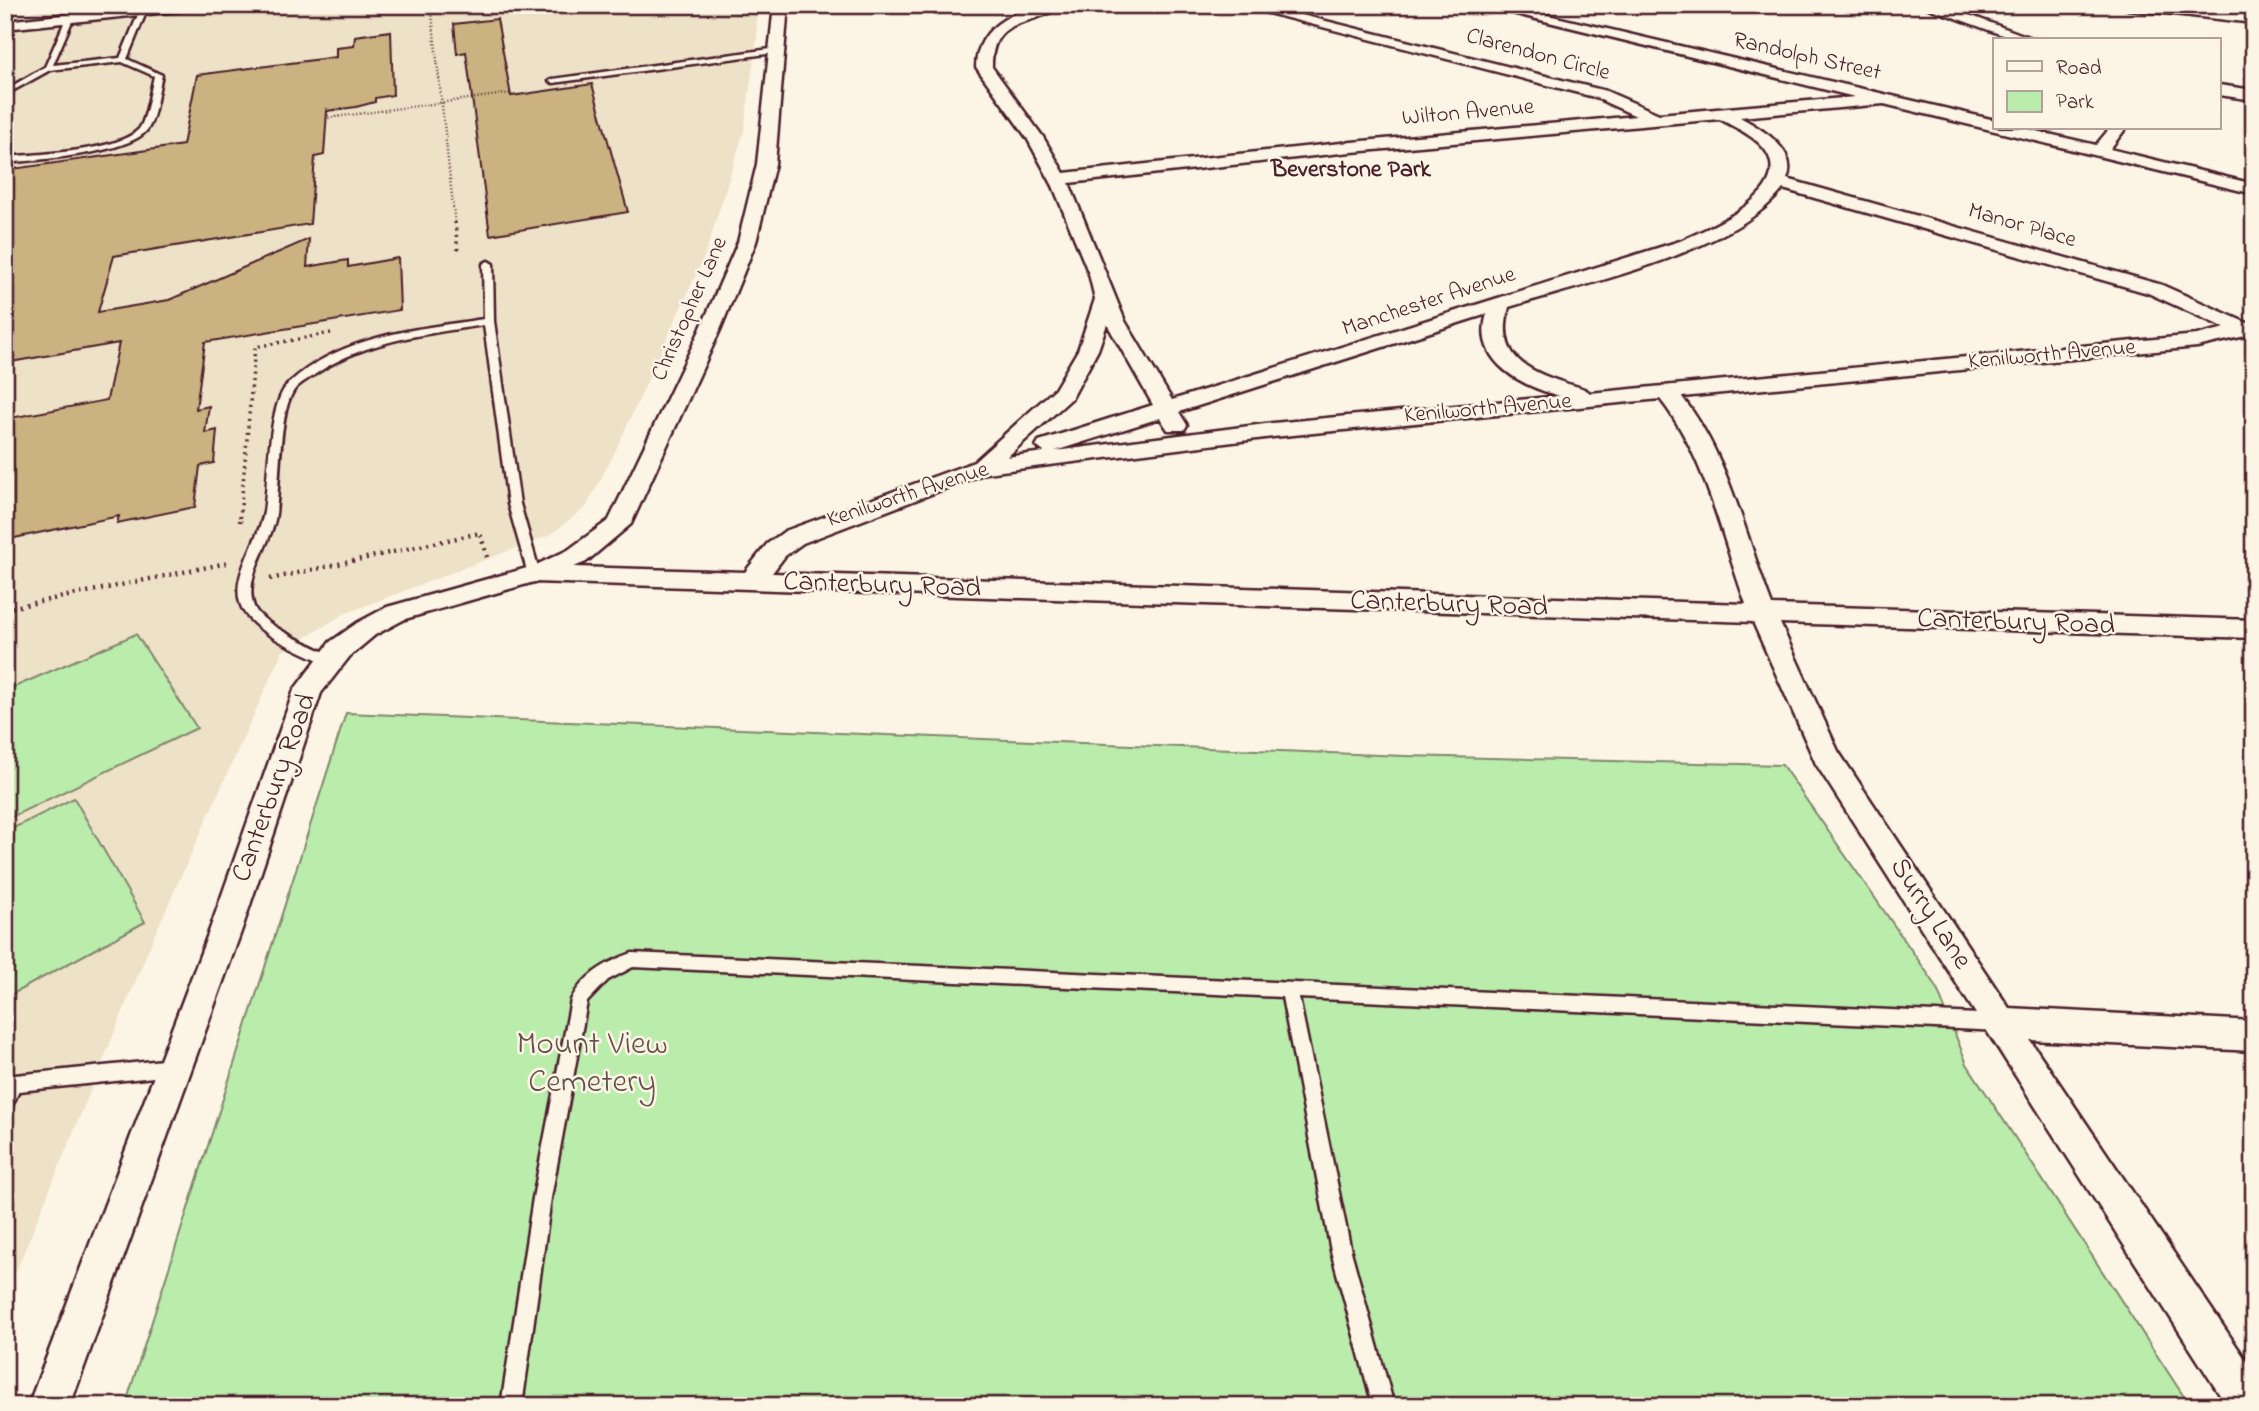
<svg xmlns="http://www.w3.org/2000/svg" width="2259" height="1411" viewBox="0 0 2259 1411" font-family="'Indie Flower',sans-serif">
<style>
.built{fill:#ede1c7}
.green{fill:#baecac;stroke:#82866c;stroke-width:2}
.building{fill:#cab281;stroke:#4a1f2b;stroke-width:2}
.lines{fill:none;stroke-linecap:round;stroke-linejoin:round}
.lane-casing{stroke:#4a1f2b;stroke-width:5}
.street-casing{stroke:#4a1f2b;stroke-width:5}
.path-far2{stroke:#4a1f2b;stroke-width:2.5;stroke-dasharray:1 2.5;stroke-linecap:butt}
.path-far1{stroke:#4a1f2b;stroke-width:3.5;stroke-dasharray:2 4.5;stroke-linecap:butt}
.path{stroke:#4a1f2b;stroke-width:4.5;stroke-dasharray:2 5;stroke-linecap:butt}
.lane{fill:#fcf5e5;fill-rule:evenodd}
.street{fill:#fcf5e5;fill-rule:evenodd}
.labels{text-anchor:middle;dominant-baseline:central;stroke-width:5;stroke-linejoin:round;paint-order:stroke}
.far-street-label{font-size:23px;fill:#4a1f2b;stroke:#fcf5e5}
.far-neighbourhood-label{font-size:24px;font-weight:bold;fill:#4a1f2b;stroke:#fcf5e5}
.street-label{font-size:28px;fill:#4a1f2b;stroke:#fcf5e5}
.near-park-label{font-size:33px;fill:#66524b;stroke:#fcf5e5}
</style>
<rect width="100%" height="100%" fill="#fcf5e5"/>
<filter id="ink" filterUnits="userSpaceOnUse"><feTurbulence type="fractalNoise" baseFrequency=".0143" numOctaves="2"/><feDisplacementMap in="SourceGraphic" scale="14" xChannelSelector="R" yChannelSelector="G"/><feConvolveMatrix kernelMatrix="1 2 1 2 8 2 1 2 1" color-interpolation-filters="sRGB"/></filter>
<g filter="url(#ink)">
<path class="built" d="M54,5H756L757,37L744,131L705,255L613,456L586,507L550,535L344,614L282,652L155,934L5,1298V20Z"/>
<path class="green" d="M136,634L197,728L5,820V691Z
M346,713L1404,756L1782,765L1935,984L1967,1064L2190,1406H125Z
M74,798L145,922L5,998V832Z"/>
<path class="building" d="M497,19L511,96L592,84L628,212L490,235L466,52L457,54L454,24Z
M391,31L393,95L375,98V102L356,107L327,111L324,155L315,157L310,224L114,256L98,312L169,300L309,239L307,267L348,260V267L398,258L400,310L205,342L196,409L209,406L205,433L217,430L214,463L200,466L195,507L117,523L119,516L5,540V419L107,400L119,343L5,363V170L183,145L197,75L336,57V48L354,46L355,36Z"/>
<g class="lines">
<g class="lane-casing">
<path id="lane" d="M72,5H79L53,65L120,58L142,5H149L127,59L162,75C158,90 156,115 149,127C135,154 34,160 5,163V157C36,154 118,152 139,129C146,121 151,88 154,76L122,62L50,70L5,95V90L45,67Z
M778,48H781V52L553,83L549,81L553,79Z
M488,261L493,264L494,321L520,504L540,574L534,578L528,574L508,504L484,325C426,334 367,340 317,373C310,378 300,383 295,389C277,412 281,488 275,520C269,547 243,578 254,607C262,626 316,647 335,657L337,660L330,665L325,663C301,651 254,634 242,608C228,578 259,542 264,512C269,482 267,403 289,383C341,335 418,329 484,319L483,264Z
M632,953L2000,1015L2006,1018L2009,1023L2006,1028L2000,1031L1299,998L1351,1251L1394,1406H1373L1331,1251L1282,997L633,967L608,980L587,1002L551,1198L522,1406H501L533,1198L571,1000C583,975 607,962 632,953Z
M173,1059L179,1061L182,1067L179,1073L173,1075L19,1091L11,1108L5,1110V1076Z"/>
</g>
<g class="street-casing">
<path id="street" d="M154,5H204L197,9L5,29V21Z
M774,5H788L775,164L756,242L720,330L631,524L586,562L574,567L745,572L767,544L785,531L974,462L1055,389L1078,350L1095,299L1089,274L1053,186L1027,138L976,67C977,22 1023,5 1062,5C1035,28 991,13 992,67L1043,137L1064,173L1341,143L1636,116L1594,97L1237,5H1262L1606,91L1659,114L1855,97L1479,5H1505L1995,120V128H2023L2096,145L2110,128H2126L2110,149L2254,184V194L1884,104L1740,117C1760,128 1799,150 1787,179L2162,285L2247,323L2254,322V334L2197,347L1682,397C1729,456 1745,536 1772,605L2254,620V638L1780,623L1838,751L2009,1008L2254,1021V1051L2030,1040L2254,1372V1406H2227L1816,764L1753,622L534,582L405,619L375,635L350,656L321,693L242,929L70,1406H28L210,929L294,690L330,642L357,623L387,607L534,566L568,550L609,520L700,330L738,242L757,164ZM1720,119C1736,128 1764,140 1770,159C1783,198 1707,229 1680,241L1172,400L1125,321L1069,183L1341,153ZM1783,189L2148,293L2225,328L2197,335L1590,393C1584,387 1574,386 1565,383C1524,370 1496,355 1509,307C1587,283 1733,252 1783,189ZM1487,314C1472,362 1522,386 1560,396L1273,423L1055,451L1160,418L1168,430H1184L1187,425L1179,412ZM1107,324L1153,405L1039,441L1036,446L1044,452L1007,457L1072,398L1098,350ZM1660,399C1706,457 1721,536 1746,604L772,573L785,556L803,543L986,473L1273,437Z
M1920,5H1942L2037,40H2016Z
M2121,5H2169L2254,15V23L2128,9Z
M2219,85L2254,90V100L2219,95Z"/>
</g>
<path class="path-far2" d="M431,5L455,224
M218,11L277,5
M327,108L328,118L512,93"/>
<path class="path-far1" d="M455,222L458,253
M240,518L255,347L331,333"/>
<path class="path" d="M240,522L241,516
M270,579L480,533L488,560
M5,609L227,563"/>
<use href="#lane" class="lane"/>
<use href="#street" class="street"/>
</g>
</g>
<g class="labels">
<g class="far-street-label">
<text transform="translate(1538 55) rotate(15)">Clarendon Circle</text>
<text transform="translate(1807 57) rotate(13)">Randolph Street</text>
<text transform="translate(1468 113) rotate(-5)">Wilton Avenue</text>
<text transform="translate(2022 226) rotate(16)">Manor Place</text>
<text transform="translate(1429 302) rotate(-18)">Manchester Avenue</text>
<text transform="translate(690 309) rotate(-66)">Christopher Lane</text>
<text transform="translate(2052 355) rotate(-5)">Kenilworth Avenue</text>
<text transform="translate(1488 409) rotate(-5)">Kenilworth Avenue</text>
<text transform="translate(908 495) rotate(-18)">Kenilworth Avenue</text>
</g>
<g class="far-neighbourhood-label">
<text x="1351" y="170">Beverstone Park</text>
</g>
<g class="street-label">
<text transform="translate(882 586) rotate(2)">Canterbury Road</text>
<text transform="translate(1449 605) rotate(2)">Canterbury Road</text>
<text transform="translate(2016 623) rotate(2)">Canterbury Road</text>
<text transform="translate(275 788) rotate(-70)">Canterbury Road</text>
<text transform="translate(1930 914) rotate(57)">Surry Lane</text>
</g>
<g class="near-park-label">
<text x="592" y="1045">Mount View<tspan x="592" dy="38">Cemetery</tspan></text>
</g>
</g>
<rect width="2259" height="1411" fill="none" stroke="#fcf5e5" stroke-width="28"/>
<rect x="14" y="14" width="2231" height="1383" fill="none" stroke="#4a1f2b" stroke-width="2.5" filter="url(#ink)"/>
<rect x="1993" y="38" width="228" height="91" fill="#fcf5e5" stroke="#b59f9b" stroke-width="2"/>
<rect x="2007" y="61" width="35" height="10" fill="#fcf5e5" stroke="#b59f9b" stroke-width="2"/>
<text x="2056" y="74" font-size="21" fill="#4a1f2b">Road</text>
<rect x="2007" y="91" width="35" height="21" fill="#baecac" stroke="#b59f9b" stroke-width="2"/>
<text x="2056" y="108" font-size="21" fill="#4a1f2b">Park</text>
</svg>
